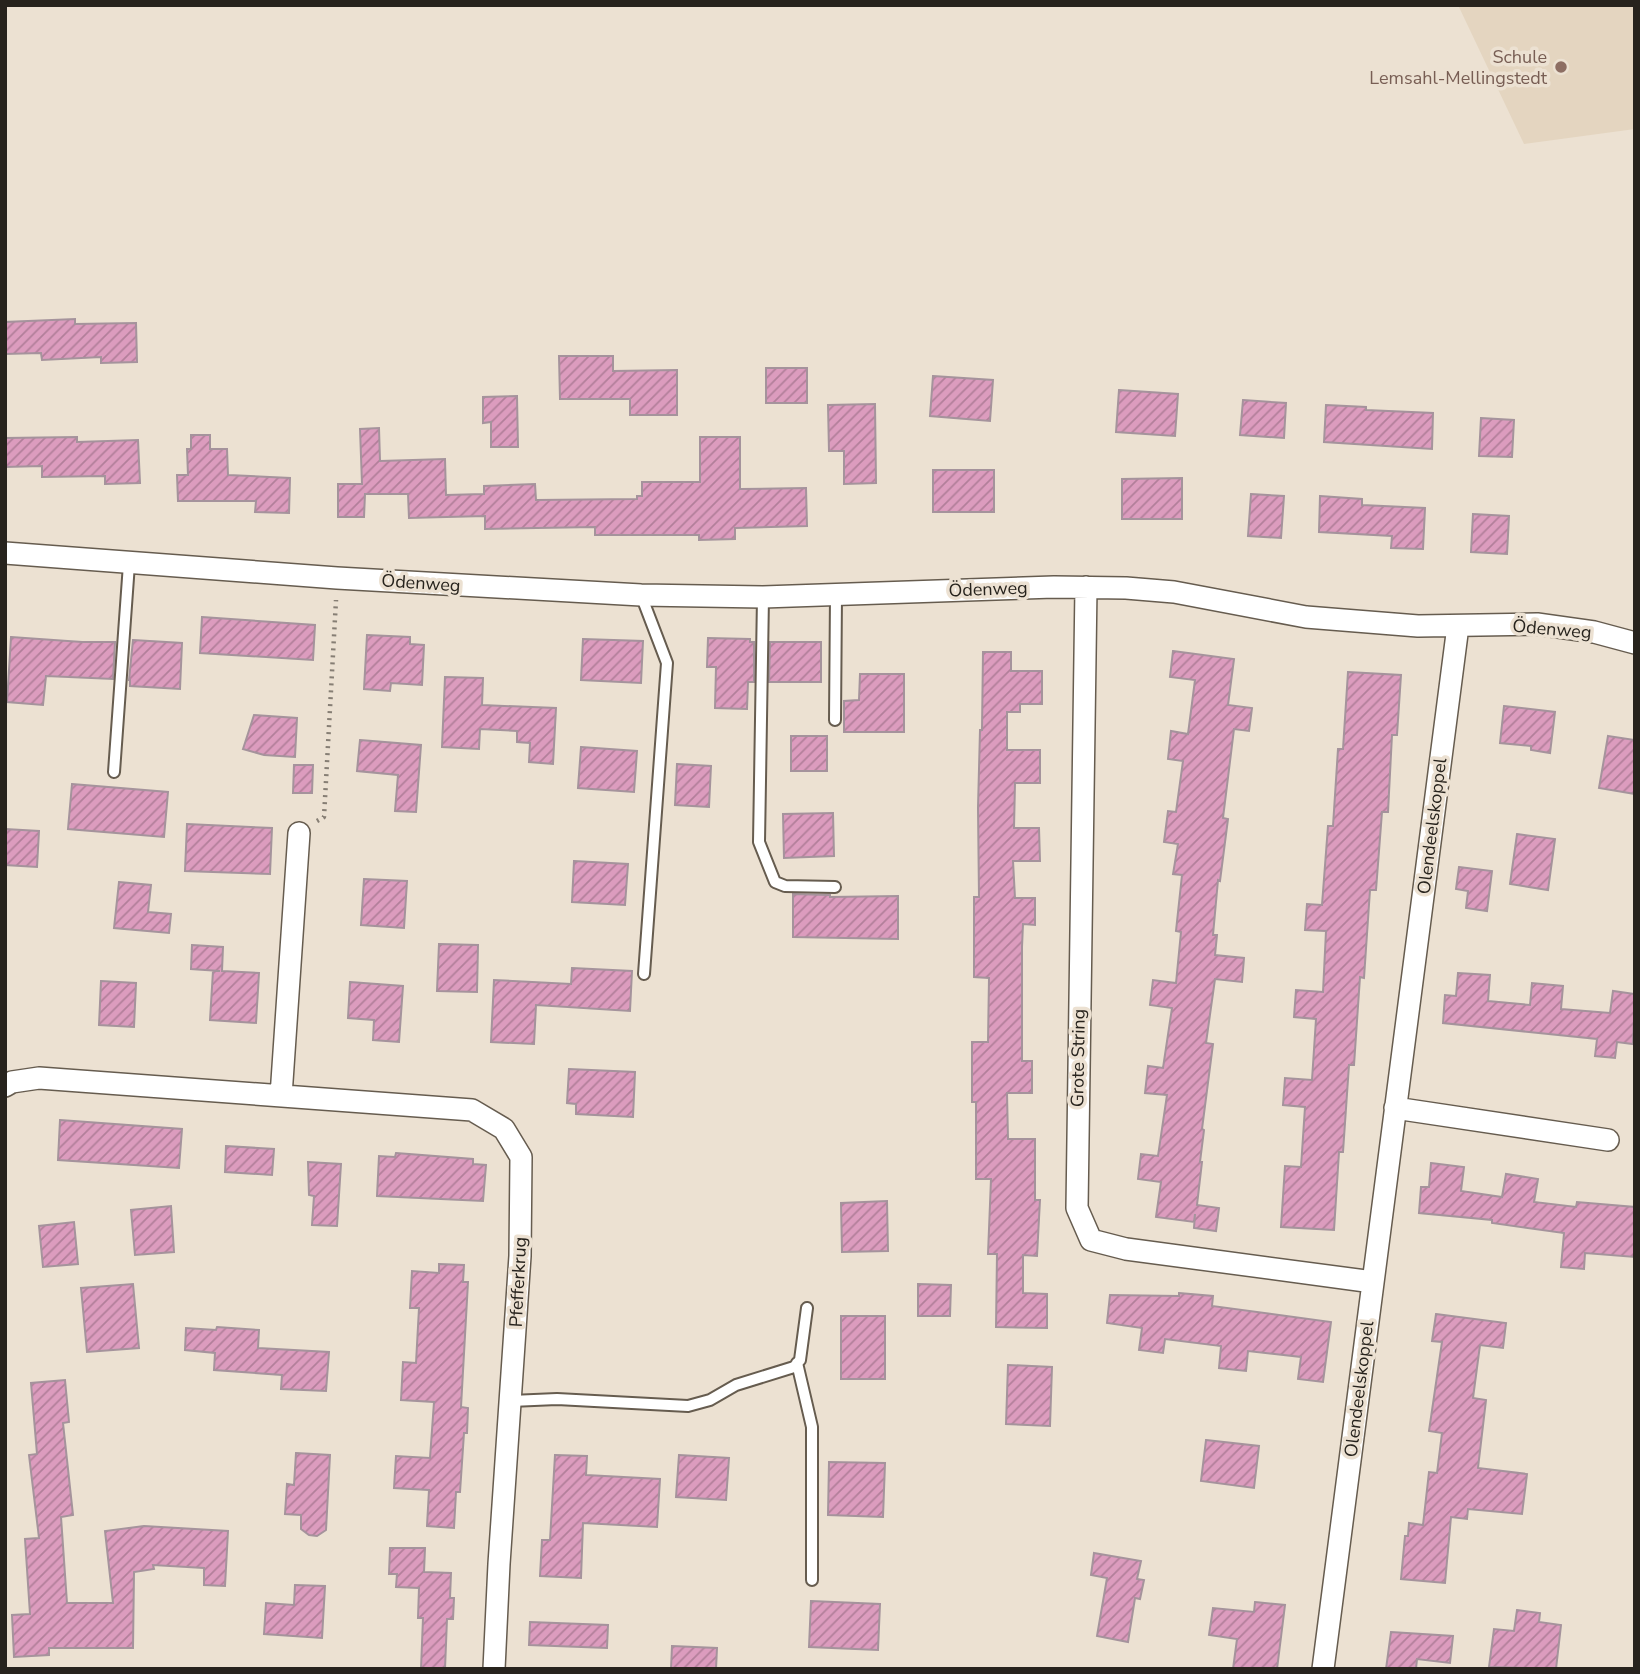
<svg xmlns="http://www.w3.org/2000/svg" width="1640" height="1674" viewBox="0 0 1640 1674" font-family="'Nunito Sans',sans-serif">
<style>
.built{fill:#e4d5c0}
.building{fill:url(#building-hatch);stroke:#a5939c;stroke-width:2}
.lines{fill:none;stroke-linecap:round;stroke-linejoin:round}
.lane-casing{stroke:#665c4f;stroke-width:14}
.street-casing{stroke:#665c4f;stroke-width:24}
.path{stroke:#867e74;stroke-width:4.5;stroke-dasharray:2 5;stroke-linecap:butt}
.lane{stroke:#fff;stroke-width:10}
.street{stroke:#fff;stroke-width:21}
.education-dot{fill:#8d6e63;stroke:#ece1d2;stroke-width:2.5}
.labels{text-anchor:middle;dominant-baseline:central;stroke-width:7;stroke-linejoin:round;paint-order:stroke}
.education-label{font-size:18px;fill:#785e54;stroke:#ece1d2;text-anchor:end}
.street-label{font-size:18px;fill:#27231d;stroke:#ece1d2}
</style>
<defs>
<pattern id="building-hatch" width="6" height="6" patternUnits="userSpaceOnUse" patternTransform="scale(1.75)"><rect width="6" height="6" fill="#dc9cbe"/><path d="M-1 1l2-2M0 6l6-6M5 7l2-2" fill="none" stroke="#b27f9a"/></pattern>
</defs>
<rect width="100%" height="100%" fill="#ece1d2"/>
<path class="built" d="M1458,5H1635V129L1524,144Z"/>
<path class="building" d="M75,319V324L136,323L137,362L101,363V357L42,360L41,353L5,354V322Z
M559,356H613V371L677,370V415H630V399H560Z
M766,368H807V403H766Z
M933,376L993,380L990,421L930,416Z
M1119,390L1178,394L1175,436L1116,432Z
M517,396L518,447H491V422L483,423V397Z
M1243,400L1286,403L1284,438L1240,435Z
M875,404L876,483L844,484V451H829L828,405Z
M1326,405L1366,407V410L1433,413L1432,449L1324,442Z
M1481,418L1514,420L1512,457L1479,456Z
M379,428L380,461L445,459L446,495L484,494V486L535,484L536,500L637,499V496H642V482H700V437H740V489L806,488L807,526L735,528V539L699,540V535H595V527L485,529V516L409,518L408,494H365L364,517H338V484H362L360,429Z
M191,435H210V449H227L228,475L290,478L289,513L255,512L256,501H178L177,475H188L187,449H191Z
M77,437V442L138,440L140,483L105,484V476L42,477V466L5,467V438Z
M933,470H994V512H933Z
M1182,478V519H1122V479Z
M1251,494L1284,496L1281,538L1248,536Z
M1320,496L1362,499V505L1425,508L1423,549L1391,548L1392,536L1319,532Z
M1473,514L1509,516L1507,554L1471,552Z
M202,617L315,625L313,660L200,653Z
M367,635L410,637V644L424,645L422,685L391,683L390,691L364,689Z
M11,637L82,642H115L113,679L46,676L43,705L7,702Z
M708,638L750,639V642H754V682H748L747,709L715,708L716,667H707Z
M583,639L643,641L641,683L581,680Z
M133,640L182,643L180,689L130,686V680H129Z
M770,642H821V682H769Z
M1173,651L1234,659L1228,705L1252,708L1249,731L1234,729L1223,818L1228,819L1220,881L1218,880L1213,935H1217L1215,955L1244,958L1242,982L1215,979L1206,1043L1213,1044L1202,1129L1204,1130L1200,1162H1202L1197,1205L1219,1208L1216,1231L1194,1228L1195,1214L1194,1222L1156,1217L1161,1182L1138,1179L1141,1154L1158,1156L1167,1095L1145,1093L1148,1066L1163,1068L1172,1008L1150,1005L1153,980L1176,983L1181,932L1176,931L1182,875L1173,874L1178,844L1164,842L1168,811L1176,812L1183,761L1168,759L1171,731L1188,734L1195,680L1170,677Z
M983,652H1011V671H1042V704H1020V712H1007V750H1040V783H1015L1014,828H1039L1040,861H1013L1015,898H1035V925L1023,924L1022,947V1061H1032V1093H1007L1008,1139H1035V1200H1040L1037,1256L1023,1255V1293L1047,1294V1328L996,1327L997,1254H988L991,1179H976V1102H972V1042H988L989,978L974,977V897H979L978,808L980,730H982Z
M1348,672L1401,675L1397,735H1392L1388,812H1382L1376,890H1370L1364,978L1360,977L1354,1065H1349L1343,1152H1339L1334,1230L1281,1227L1285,1166L1301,1167L1305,1107L1283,1105L1285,1078L1312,1080L1316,1019L1294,1017L1296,990L1323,992L1326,931L1305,930L1307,904L1322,905L1328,826H1333L1338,749H1343Z
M860,674H904V732H844V701L859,700Z
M445,677L483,678L482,705L556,708L553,764L529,762L530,743L517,742V731L480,729L479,749L442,747Z
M1504,706L1555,712L1550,753L1531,750V746L1500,743Z
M254,715L297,718L295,757L264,755L243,749Z
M791,736H827V771H791Z
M1608,736L1635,740V794L1599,788Z
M360,740L421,745L416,812L395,811L398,775L357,771Z
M581,747L637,751L634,792L578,788Z
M677,764L711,766L709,807L675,805Z
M294,765H313L312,793H293Z
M72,784L168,792L164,837L68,829Z
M833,813L834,856L784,858L783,814Z
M187,824L272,828L270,874L185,871Z
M5,829L39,831L37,867L5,865Z
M1517,834L1555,839L1548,890L1510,884Z
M574,861L628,864L625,905L572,902Z
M1459,867L1492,871L1487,911L1466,908L1468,891L1456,889Z
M364,879L407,881L404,928L361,925Z
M119,882L151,885L148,912L171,914L169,933L114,928Z
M793,894L830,895V897L898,896V939L793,937Z
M439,944L478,945L477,992L437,991Z
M192,945L223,947L222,971L259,973L256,1023L210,1020L213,971H220L191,969Z
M572,968L632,971L630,1011L536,1005L534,1044L491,1042L494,980L571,984Z
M1458,973L1490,975L1488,1001L1530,1005L1532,983L1563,986L1561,1009L1610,1013L1613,991L1635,994L1633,1044L1617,1042L1615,1058L1595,1056L1597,1039L1443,1023L1445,995L1456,996Z
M101,981L136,983L134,1027L99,1025Z
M350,982L403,986L399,1042L373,1040L374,1020L348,1018Z
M569,1069L635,1072L633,1117L576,1114V1104L567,1103Z
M60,1120L182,1129L179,1168L58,1160Z
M226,1146L274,1149L272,1175L225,1172Z
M396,1153L473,1159V1164L486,1165L483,1201L377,1196L379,1156L395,1157Z
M308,1162L341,1164L337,1226L312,1225L314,1196L309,1195Z
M1431,1163L1464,1167L1461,1191L1502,1197L1506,1174L1538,1179L1534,1202L1576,1207L1577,1202L1635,1207V1257L1585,1253L1584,1269L1561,1267L1564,1233L1492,1223V1220L1419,1213L1421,1187H1429Z
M887,1201L888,1251L842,1252L841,1203Z
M171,1206L174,1252L135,1255L131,1210Z
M74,1222L78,1264L43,1267L39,1226Z
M439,1264L464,1265L463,1282H468L461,1407L468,1408L467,1433H464L460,1492H456L454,1528L427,1526L429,1490L394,1488L396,1456L430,1458L434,1402L401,1400L403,1362L416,1363L419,1308H410L412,1271L439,1273Z
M133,1284L139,1348L87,1352L81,1288Z
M918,1284L951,1285L950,1316H918Z
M1179,1293L1213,1296L1212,1306L1331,1322L1323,1382L1298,1379L1301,1357L1248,1351L1246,1371L1219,1368L1221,1346L1165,1339L1163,1353L1139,1350L1142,1328L1107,1323L1110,1295L1179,1296Z
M1436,1314L1506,1323L1503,1348L1480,1345L1473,1398L1486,1400L1478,1468L1527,1474L1522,1514L1468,1509L1467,1519L1451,1517L1445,1583L1401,1579L1405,1536H1408L1409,1523L1423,1525L1429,1472L1437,1473L1442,1433L1429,1431L1442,1342L1432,1341Z
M841,1316H885V1379H841Z
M217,1327L259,1330L258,1348L329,1352L326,1391L281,1389L282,1375L214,1370L215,1353L185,1350L186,1328L216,1330Z
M1008,1365L1052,1367L1050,1426L1006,1424Z
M65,1380L69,1422L63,1423L73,1515L61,1517L67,1603H113L105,1531L144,1526L228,1531L225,1586L204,1585V1568L153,1565L154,1569L134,1572L133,1648H49V1655L14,1657L12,1615L30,1614L25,1539L39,1538L29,1455L37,1454L31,1383Z
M1206,1440L1259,1446L1254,1488L1201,1481Z
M296,1453L330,1455L326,1530L317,1536L309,1535L301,1529V1515L285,1514L287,1484L294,1485Z
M555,1455L587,1456L586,1475L660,1479L657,1527L583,1523L581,1578L540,1576L542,1540H550Z
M679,1455L729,1458L726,1500L676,1497Z
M829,1462L885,1463L883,1517L828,1515Z
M390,1548H425L424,1572L451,1573L450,1598H454L453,1619H447L445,1669H421L423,1618H418L419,1588L396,1587L397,1574H389Z
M1094,1553L1141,1561L1137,1579L1144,1580L1140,1599L1135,1598L1128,1642L1097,1636L1107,1578L1091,1575Z
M295,1585L325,1586L322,1638L264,1634L266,1603L294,1605Z
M811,1601L880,1604L878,1650L809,1647Z
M1255,1602L1285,1605L1277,1669H1233L1237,1639L1209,1635L1213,1608L1254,1612Z
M1517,1610L1540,1613L1539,1622L1561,1625L1556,1669L1489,1667L1494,1629L1514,1631Z
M530,1622L608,1625L607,1648L529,1645Z
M1391,1632L1453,1636L1450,1663L1417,1659L1416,1669H1386Z
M672,1646L717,1648L716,1669H671Z"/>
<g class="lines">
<g class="lane-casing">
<path id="lane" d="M641,595L667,663L644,974
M763,597L759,842L775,882L785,886L835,887
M835,720L836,595
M114,772L129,564
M797,1363L812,1427V1580
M511,1401L557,1399L688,1406L710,1400L736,1385L794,1367L800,1360L807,1308"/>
</g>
<g class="street-casing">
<path id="street" d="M5,553L337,578L641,595L763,597L1054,587L1126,588L1174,592L1306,617L1418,626L1537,624L1594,632L1635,643
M1086,587L1077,1208L1091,1240L1126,1249L1373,1282
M5,1086L12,1082L39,1078L472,1110L504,1129L521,1157L520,1256L499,1564L494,1669
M281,1096L299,833
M1395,1108L1608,1140
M1323,1669L1458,626"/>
</g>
<path class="path" d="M317,821L324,817L336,600"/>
<use href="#lane" class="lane"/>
<use href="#street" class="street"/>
</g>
<circle class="education-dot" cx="1561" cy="67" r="7"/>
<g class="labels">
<g class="education-label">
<text x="1547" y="57">Schule<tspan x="1547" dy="21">Lemsahl-Mellingstedt</tspan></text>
</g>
<g class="street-label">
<text transform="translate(421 583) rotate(4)">Ödenweg</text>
<text transform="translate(988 589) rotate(-2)">Ödenweg</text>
<text transform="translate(1552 629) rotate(5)">Ödenweg</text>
<text transform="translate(1432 826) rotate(-83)">Olendeelskoppel</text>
<text transform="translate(1078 1058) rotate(-89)">Grote String</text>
<text transform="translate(518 1282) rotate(-87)">Pfefferkrug</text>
<text transform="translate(1359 1389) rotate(-83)">Olendeelskoppel</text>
</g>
</g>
<rect width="1640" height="1674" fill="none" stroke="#27231d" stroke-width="14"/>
</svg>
